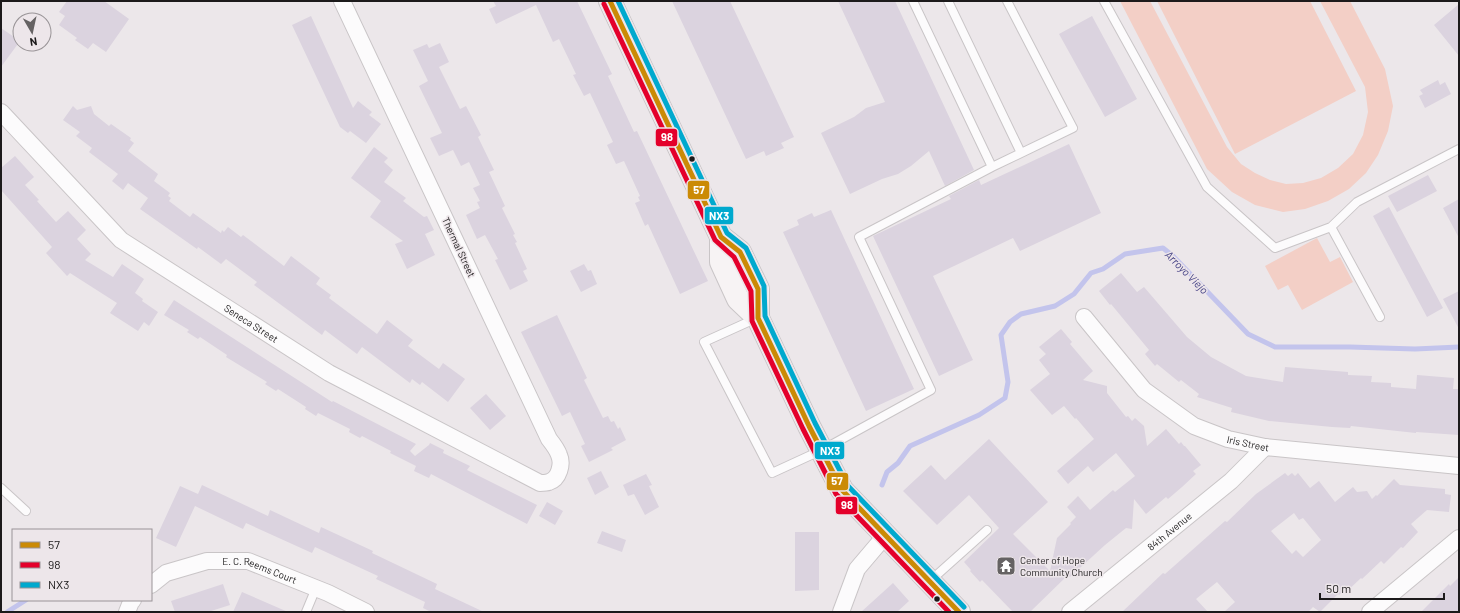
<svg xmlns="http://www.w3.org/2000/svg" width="1460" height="613" viewBox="0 0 1460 613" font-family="Barlow,sans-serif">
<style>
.green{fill:#f3cfc6}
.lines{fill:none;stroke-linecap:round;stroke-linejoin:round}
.stream{stroke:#c3c4ec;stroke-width:5}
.building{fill:#dbd3df;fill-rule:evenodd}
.lane-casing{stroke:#c9c5c7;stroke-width:10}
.street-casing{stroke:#c9c5c7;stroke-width:18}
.secondary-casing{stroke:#c9c5c7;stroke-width:24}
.lane{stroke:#fcfbfc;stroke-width:8}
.street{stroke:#fcfbfc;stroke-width:16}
.secondary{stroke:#f7f3f4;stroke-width:22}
.bus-1-casing{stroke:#ede6ea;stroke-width:8}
.bus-2-casing{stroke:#ede6ea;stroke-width:8}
.bus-3-casing{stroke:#ede6ea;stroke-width:8}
.bus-1{stroke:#cb8a05;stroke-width:5}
.bus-2{stroke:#e4002b;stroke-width:5}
.bus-3{stroke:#00a9ce;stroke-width:5}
.bus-dot{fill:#1c1a1b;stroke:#ede6ea;stroke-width:1.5}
.labels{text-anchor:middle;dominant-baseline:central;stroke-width:3;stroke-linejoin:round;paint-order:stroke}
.street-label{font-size:10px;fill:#1c1a1b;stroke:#ede6ea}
.poi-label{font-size:10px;fill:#1c1a1b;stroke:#ede6ea;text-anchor:start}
.water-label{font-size:11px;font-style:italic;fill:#434184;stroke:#ede6ea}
.line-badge{stroke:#ede6ea;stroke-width:1.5}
.badge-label{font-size:11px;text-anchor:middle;font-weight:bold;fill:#fff}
</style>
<rect width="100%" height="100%" fill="#ece7ea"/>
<path class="green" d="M1120,1H1150L1227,147L1241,164L1255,173L1270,180L1286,184L1303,183L1321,178L1338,168L1353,154L1363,135L1368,112L1365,87L1320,1H1350L1385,69L1393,106L1388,131L1378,155L1366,173L1349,189L1328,201L1305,209L1283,212L1255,205L1232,192L1207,169Z
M1157,1H1310L1356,91L1235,154Z
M1317,238L1330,262L1340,257L1353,282L1302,310L1288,285L1278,290L1265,266Z"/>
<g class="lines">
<path class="stream" d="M882,485L887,472L898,463L910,446L979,415L1005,398L1008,382L1001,335L1010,322L1021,314L1055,306L1074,294L1091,273L1103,269L1125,254L1163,248L1173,256L1248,334L1275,347H1350L1415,349L1459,347
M7,612L26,600"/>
</g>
<path class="building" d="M67,1H104L129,19L106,52L93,43L88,49L75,40L77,38L59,25L65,16L59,12Z
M493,1H577L612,74L608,76L634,132L637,131L708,281L680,294L648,224L645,226L635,203L640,201L638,197L640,196L624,161L616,164L607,145L613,142L590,93L584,96L573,75L576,74L559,39L553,42L536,5L496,24L489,9L496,6Z
M672,1H730L794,137L781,143L784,148L766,156L764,151L746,159Z
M838,1H895L974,170L945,186L929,151L911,166L898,174L882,179L850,194L821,133L854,117L866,108L885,102Z
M1459,4V56L1434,25Z
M311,16L353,108L358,101L372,112L369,115L381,124L366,143L350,131L348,133L340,127L292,25Z
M1092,16L1137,99L1105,117L1059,34Z
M1,28L20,41L1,67Z
M440,43L449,62L439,67L460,109L466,106L481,135L478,137L494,170L489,172L505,206L502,208L515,234L513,235L517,242L515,243L527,269L523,271L528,281L510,290L495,260L498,259L485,235L477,239L466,215L480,208L477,202L480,201L473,188L480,185L469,162L461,166L453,150L439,156L430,138L442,133L419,86L428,81L413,50L427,44L429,48Z
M1438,80L1440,85L1445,82L1451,94L1425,108L1419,96L1423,94L1420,90Z
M73,106L77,110L91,106L94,114L109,126L111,124L131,138L130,140L134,143L128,151L158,174L154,181L170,193L168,196L171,198L169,201L190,217L193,213L221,233L222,230L224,232L228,227L241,237L243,235L284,266L291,256L320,278L316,284L331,295L329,298L377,334L387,320L413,340L408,346L439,369L443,363L465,379L448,402L422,382L420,385L412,379L410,383L362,347L357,354L325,330L322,335L254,285L257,282L226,259L221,264L198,247L197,249L140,209L148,198L128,183L123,190L112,181L118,174L89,152L92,148L76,136L80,132L63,120Z
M1069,144L1101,213L1020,251L1013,238L933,276L973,360L939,376L873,236L951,199L949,196L979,180L981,185Z
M374,147L388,158L384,162L393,170L384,182L406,198L403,201L424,217L427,216L434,230L425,234L435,255L407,269L395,244L403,241L370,217L381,201L351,178Z
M15,156L34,177L25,185L39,200L37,201L56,222L68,211L86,230L77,239L91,254L85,260L113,277L122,264L144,279L135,293L143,299L142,301L158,312L149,326L144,322L138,331L110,313L117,303L70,273L67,276L46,253L52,247L1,190V168Z
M1428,175L1437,191L1397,212L1388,196Z
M1459,199V238L1443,208Z
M1389,207L1443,308L1427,317L1373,216Z
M831,210L914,389L866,411L783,232L799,225L797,220L812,213L814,217Z
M584,264L588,271L591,270L597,284L581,292L570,271Z
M1121,273L1137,292L1144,287L1187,337L1211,357L1246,376L1283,382L1285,367L1348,372V375L1372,376L1371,382L1391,383V387L1416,389L1417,375L1454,378L1453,389H1459V435L1416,432V433L1351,426L1350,428L1332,427L1269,421L1231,412L1232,408L1197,397L1199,394L1181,380L1179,382L1157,364L1155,366L1145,354L1149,350L1111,304L1110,305L1099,291Z
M1459,291V329L1443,299Z
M174,300L332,402L333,401L416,444L410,451L415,456L429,445L430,443L444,450L443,453L470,466L467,470L537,505L527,524L431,474L429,478L414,471L416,466L390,453L391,451L362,436L360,438L349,432L350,429L318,413L316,416L305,409L306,407L278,389L276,391L265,384L267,382L226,357L227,355L200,337L198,339L187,332L189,330L164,315Z
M557,315L587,378L584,380L603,418L608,416L611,422L614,421L618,429L620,427L626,440L611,448L613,450L589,462L581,446L585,444L570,412L562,416L521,332Z
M1061,329L1072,342L1070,344L1093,371L1083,380L1107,386V393L1126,417L1128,416L1132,421L1135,418L1144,426L1147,446L1166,429L1179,444L1181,442L1184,446H1185L1201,465L1193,471L1196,474L1182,487L1168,499L1166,497L1146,514L1134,499L1132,529L1126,528L1105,545L1070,577L1068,575L1030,612H1013L982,580L980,582L970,571L971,570L964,562L999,528L969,495L937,525L903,491L931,465L945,480L989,439L1048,502L1013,534L1050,571L1057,538L1071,524L1070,523L1076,517L1067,507L1078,496L1090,510L1113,490L1115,492L1135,476L1116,453L1093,472L1088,466L1068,484L1057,471L1094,439L1076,418L1075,419L1064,406L1052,415L1030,390L1050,374L1039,360L1046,354L1039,347Z
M486,394L506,416L490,430L470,408Z
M601,471L609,487L595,495L587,478Z
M1285,473L1288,476L1292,473L1295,476L1298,473L1310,488L1319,481L1335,502L1353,487L1357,492L1367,491L1372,499L1376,495L1377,496L1394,479L1400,485L1445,489V494L1451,495L1449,512L1427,510L1411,524L1418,532L1403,548L1401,547L1384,564L1381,561L1362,579L1361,578L1344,594L1342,592L1339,595L1338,594L1320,612L1313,607L1308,612H1224L1235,602L1217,582L1196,599L1208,612H1122L1163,573L1165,574L1225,521L1227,522L1256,494ZM1294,513L1299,520L1303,518L1321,540L1303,557L1296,550L1292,554L1271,531Z
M646,474L652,485L649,486L659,507L645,515L634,494L628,496L623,485Z
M202,485L268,516L270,510L319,533L321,527L373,551L372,553L437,584L435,589L484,612H431L423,608L425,602L376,579L378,576L315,547L312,553L246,523L243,529L195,506L176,547L156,538L180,486L198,494Z
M547,502L563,511L555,525L539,516Z
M602,531L626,540L622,552L597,543Z
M795,532H819V590L795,591Z
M1459,577V612H1421L1449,584L1450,586Z
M893,583L909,601L897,612H861Z
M223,584L230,605L208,612H175L171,601Z
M242,592L288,612H233Z"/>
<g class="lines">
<g class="lane-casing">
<path id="lane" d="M948,1L1021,153
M1104,1L1207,187L1275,248L1331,227L1380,317
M992,167L1073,128L1007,1
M1331,227L1357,202L1459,149
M757,318L704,342L772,473L822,450L931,390L859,237L992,167L913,1
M1,488L26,511
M930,581L987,530
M306,612L316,588"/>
</g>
<g class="street-casing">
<g id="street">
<path id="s1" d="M1,112L121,240L329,373L540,483C543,483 546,483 549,482C559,479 563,464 559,455C557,449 553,444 549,439L342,1"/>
<path id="s2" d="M1084,317L1144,390L1194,426L1228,439L1265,447L1459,466"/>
<path id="s3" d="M151,585L166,573L207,561H248L328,593L366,612"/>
<path d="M127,612L131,602L133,600"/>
<path d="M841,612L857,569L885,536"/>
<path id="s4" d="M1070,612L1231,481L1265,447"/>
<path d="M1370,612L1459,538"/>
</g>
</g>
<g class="secondary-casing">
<path id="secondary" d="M610,1L721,237V262L738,299L758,318L809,426L842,490L959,612
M721,237L740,252L758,289V318"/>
</g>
<use href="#lane" class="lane"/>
<use href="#street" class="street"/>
<use href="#secondary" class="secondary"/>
<g class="bus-1-casing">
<path id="bus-1" d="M610,1L721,237L740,252L758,289V318L809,426L842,490L959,612"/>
</g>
<g class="bus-2-casing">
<path id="bus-2" d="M604,4L715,240L734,257L751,291L752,321L803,429L836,494L949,612"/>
</g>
<g class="bus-3-casing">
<path id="bus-3" d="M618,1L727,233L746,248L764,286L765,316L815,423L848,486L964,607"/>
</g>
<use href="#bus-1" class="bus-1"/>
<use href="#bus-2" class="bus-2"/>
<use href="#bus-3" class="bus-3"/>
</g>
<defs>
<g id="temple-square" transform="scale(1)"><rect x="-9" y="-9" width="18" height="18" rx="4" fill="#656263" stroke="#ede6ea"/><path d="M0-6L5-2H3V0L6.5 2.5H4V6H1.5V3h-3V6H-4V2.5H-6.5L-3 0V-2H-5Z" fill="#fff"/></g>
</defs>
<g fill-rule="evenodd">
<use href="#temple-square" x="1006" y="566"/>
</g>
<g class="bus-dot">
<circle cx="692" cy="159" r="3.5"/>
<circle cx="937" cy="599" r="3.5"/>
</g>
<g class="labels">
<g class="street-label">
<text transform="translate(459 247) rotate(65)">Thermal Street</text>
<text stroke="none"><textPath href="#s1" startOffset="330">Seneca Street</textPath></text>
<text stroke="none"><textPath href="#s2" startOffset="213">Iris Street</textPath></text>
<text stroke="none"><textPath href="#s4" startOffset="128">84th Avenue</textPath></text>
<text stroke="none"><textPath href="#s3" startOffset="116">E. C. Reems Court</textPath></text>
</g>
<g class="poi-label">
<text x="1020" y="560">Center of Hope<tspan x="1020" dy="12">Community Church</tspan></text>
</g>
<g class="water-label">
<text transform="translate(1187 272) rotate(45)">Arroyo Viejo</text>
</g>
</g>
<g class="line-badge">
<rect x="655" y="128" width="23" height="19" rx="4" fill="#e4002b"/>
<rect x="687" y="180" width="23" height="20" rx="4" fill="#cb8a05"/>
<rect x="704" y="206" width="30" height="19" rx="4" fill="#00a9ce"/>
<rect x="814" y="441" width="31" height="19" rx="4" fill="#00a9ce"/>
<rect x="826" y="472" width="23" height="19" rx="4" fill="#cb8a05"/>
<rect x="835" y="496" width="23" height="19" rx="4" fill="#e4002b"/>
</g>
<g class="badge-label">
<text x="667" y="141">98</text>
<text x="699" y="194">57</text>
<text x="719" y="220">NX3</text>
<text x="830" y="455">NX3</text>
<text x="837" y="485">57</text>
<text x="847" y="509">98</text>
</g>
<rect width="1460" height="613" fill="none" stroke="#1c1a1b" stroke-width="4"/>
<rect x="12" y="529" width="140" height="72" fill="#ede6ea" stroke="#999497"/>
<rect x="20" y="542" width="20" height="6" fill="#cb8a05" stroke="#999497"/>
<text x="48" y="549" font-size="12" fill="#1c1a1b">57</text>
<rect x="20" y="562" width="20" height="6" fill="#e4002b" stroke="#999497"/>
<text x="48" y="569" font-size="12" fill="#1c1a1b">98</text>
<rect x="20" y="582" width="20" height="6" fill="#00a9ce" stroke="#999497"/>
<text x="48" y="589" font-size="12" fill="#1c1a1b">NX3</text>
<g transform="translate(32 32) rotate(171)"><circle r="19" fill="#ede6ea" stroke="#999497"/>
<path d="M0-3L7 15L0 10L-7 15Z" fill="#656263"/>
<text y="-6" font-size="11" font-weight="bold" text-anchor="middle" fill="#1c1a1b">N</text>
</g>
<path d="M1320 593v6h124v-6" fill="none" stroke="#1c1a1b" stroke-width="2"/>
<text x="1326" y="593" font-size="12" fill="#1c1a1b" stroke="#ede6ea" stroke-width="3" paint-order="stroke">50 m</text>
</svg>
